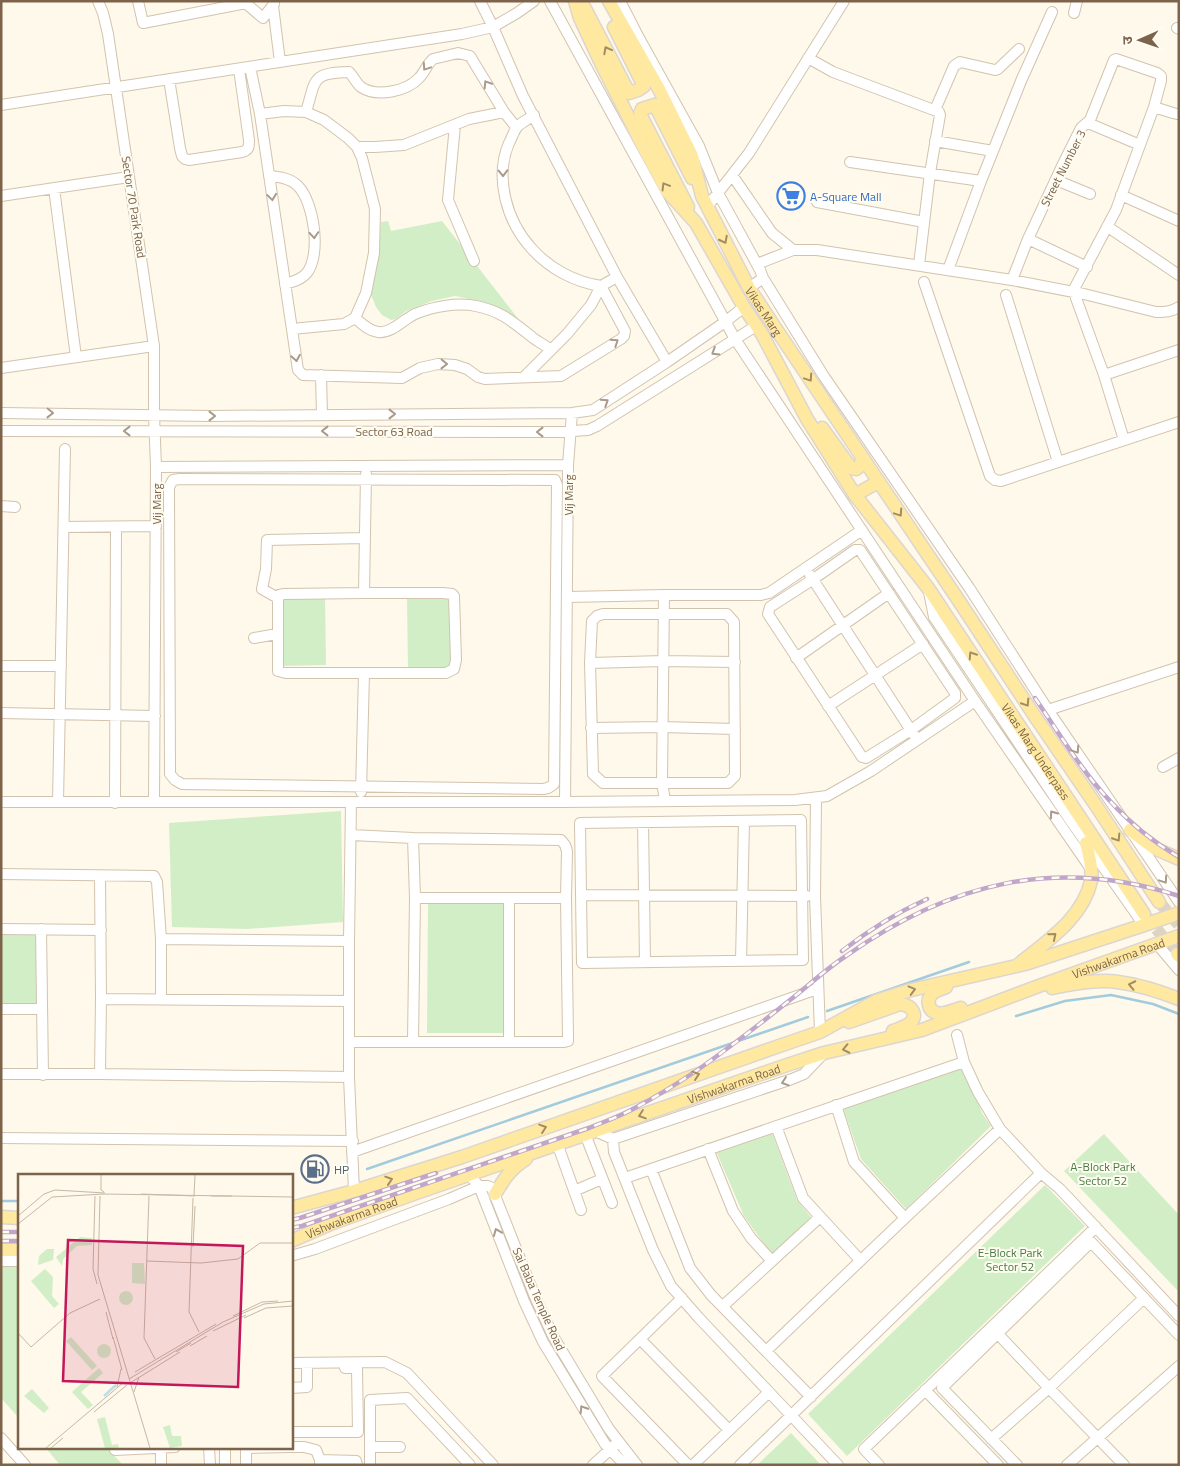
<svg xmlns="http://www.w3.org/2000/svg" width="1180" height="1466" viewBox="0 0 1180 1466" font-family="'Titillium Web','Noto Sans Devanagari',sans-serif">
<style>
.green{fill:#d1eec6}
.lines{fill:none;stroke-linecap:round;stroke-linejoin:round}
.stream{stroke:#a2cbdd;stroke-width:2.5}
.major-tunnel{stroke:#ded4c2;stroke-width:12;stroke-dasharray:12 6;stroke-linecap:butt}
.minor-casing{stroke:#d2c3ae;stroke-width:12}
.major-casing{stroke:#ddd6d0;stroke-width:15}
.minor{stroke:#fff;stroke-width:10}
.major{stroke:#ffe9a0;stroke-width:12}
.rail-casing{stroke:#bfa6ca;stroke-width:4.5}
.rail{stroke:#fffcf2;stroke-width:2.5;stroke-dasharray:8;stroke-linecap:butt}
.oneway{stroke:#a38b64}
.oneway2{stroke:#aa9a89}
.labels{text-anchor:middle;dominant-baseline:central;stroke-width:4;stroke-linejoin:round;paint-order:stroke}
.street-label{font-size:12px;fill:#7c634a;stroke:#fffcf2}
.shop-label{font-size:12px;fill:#366cbe;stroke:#fffcf2;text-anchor:start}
.park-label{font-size:12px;fill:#477c3e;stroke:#fffcf2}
.service-label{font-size:12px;fill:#4e5e75;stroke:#fffcf2;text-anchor:start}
.inset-river{fill:none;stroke:#bcddea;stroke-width:2.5}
.inset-road{fill:none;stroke:#c6b8a5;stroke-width:1}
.view{fill:#c2185b;fill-opacity:0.15;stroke:#c2185b;stroke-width:2.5}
.inset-edge{fill:none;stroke:#7c634a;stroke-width:2.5}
</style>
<rect width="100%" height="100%" fill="#fef9ea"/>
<path class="green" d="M388,221L391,231L442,221L523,325L497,308L474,300L455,296L432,301L406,311L396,319L391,320L382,315L376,307L371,295L379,250L381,222Z
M280,596H325L326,665L281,666Z
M407,598H452L453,667L408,668Z
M341,811L343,922L247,929L172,927L169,823Z
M428,902L504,903L503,1033H427Z
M1,935H36V1005L1,1004Z
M965,1067L982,1113L991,1126L906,1209L861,1159L843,1108Z
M772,1133L797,1200L811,1217L772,1255L744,1216L716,1151Z
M1104,1134L1179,1215V1292L1064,1171Z
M1045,1185L1085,1226L847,1456L808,1414Z
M1,1264H19V1418L1,1398Z
M791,1433L821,1465H757Z
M45,1447H106L123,1465H60Z"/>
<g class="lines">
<path class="stream" d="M827,1011L969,962
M1016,1016L1065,1001L1111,995L1153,1004L1179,1014
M367,1169L808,1017
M1,1201H19"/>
<path class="major-tunnel" d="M1159,902L1179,925
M1145,915L1177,954"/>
<g class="minor-casing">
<path id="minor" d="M98,1L103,13L108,34L154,346V415L156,467L154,802
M138,1L143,23L246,3
M243,1L263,18L274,4
M480,1L493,27L523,96L617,277L667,362
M550,1L735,339L975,701L1091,869
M620,1L639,38L699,146L718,193L760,270L763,278L749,288
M273,6L280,62
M1074,13L1077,1
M1177,28L1179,29
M808,58L833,72L939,112L940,115L930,173L919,265
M250,67L260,114L298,370L303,375L402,378L420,368L438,364L455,365L467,369L478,377L485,379L561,376L621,339L624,336L625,331L601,286
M169,79L180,148L182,156L185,159L189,160L242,152C249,150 249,147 249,140L239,69
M1,105L462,34L493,27L517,13L534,1
M1154,107L1173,113L1177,114
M935,110L954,66L960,62L995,70L998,69L1019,49
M306,112C316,79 311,73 349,72C354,77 356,83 361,87C377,98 407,91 419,78C425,72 427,64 433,59L458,53L470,56L504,112L516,127
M260,114L284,111L306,112L324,120L348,138L357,147L362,158L375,209L374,253L366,293L355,318L344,324L292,329
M534,115C529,119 522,122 518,126C514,130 512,138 509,143C494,178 507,222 532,249C550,269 575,282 601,286
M1088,123L1140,145
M455,125L448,200L474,261
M935,141L993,151
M357,147H375L404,145L469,119L504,112
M850,162L981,181
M732,175L772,233L793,250H817L1012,280L1084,294L1156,312C1165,312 1171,312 1179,307
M269,176C279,177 290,178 298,186C314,202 322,256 306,274C300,280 293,282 285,284
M1056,180L1090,194
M54,188L76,357
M1121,195L1179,221
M1,196L129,177
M817,202L924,222
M707,207L749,153L844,1
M1108,227L1179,275
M1028,239L1087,267
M757,264L793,250
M948,270L981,181L1021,81L1052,12
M763,278L823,375L970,589L1048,710L1179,902
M1012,280L1028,239L1062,166L1081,128L1090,120L1114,60L1116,59L1157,73L1161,76V81L1154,107L1116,210L1073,291
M924,282L990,476L995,480L1001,481L1179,422
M1006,295L1058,462
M1076,298L1104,375L1124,440
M355,318C362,324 369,331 378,332C391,334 404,319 415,314C432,307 457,302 476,306C501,311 513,322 532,337C538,342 545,345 551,350
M1,368L154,346
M321,375L322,415
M1104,375L1179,350
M524,377L567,334L591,305L601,286L617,277
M1,413L210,416L572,413L593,410L667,362L725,322L744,307
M1,431L558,432L588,430L597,426L756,326
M156,467L568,465
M180,479L555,480L557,485L554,784L548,788L543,789L182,784L175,780L170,774L169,487L173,480Z
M1,506L15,507
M64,527L156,526
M855,550H860L955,693V698L911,730L866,758L862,757L768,614L770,607L812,580Z
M810,575L914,735
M929,592L934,617L1068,817L1144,925
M364,593H443L452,594L454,596L456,660L454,669L446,673H286L278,671V599L279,595L284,594Z
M364,593L366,474
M664,595L662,782L665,801
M568,597L664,595H761L769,593L862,530
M278,598L262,589L266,569L267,540L365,538
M603,614H727L734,622L735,776L728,783H603L593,774L590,663L592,621L597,616Z
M254,638L277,634
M796,658L889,593
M590,663L663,661L735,662
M1,666H61
M828,706L923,644
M1048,710L1179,667
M1,713L155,716
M591,728L662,727L735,729
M1163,767L1179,758
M361,792L364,673
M816,798L815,896L820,1032
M1,802H565L795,800L827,796L871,771L975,701
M58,802L65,449
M351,802L349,941V1077L354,1191
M565,802L568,465L572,413
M115,803L116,527
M801,820L803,960L582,963L580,823Z
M643,822L645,962
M1,874L154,876L157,882L161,939V999
M100,876L101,999L100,1074
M581,895L807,896
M415,898H566
M1,929L101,930
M41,929L43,1075
M161,939L349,941
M1157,944L1179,970
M741,961L744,821
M101,999L349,1001
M1,1009H42
M957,1035L964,1062L978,1092L1000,1129L1041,1173L1060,1189L1179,1316
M413,1041L415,898L413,838
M350,1042H564L568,1041V1037L566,898L567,851L565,845L561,840L413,838L351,835
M509,1042V899
M1,1074H100L349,1077
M836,1105L854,1162L905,1218
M776,1126L803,1198L860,1260
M595,1131L613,1139L792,1079L804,1074L823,1054
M585,1134L612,1203
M1,1138L353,1141
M613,1139L614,1152L653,1250L671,1286L699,1318L838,1465
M557,1143L581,1210
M708,1149L733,1211L751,1238L772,1261
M352,1152L817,989
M651,1169L690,1268L711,1295L811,1397
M469,1175L479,1186L524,1301L543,1342L605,1444L625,1465
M625,1178L964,1062
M574,1191L602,1179
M291,1256L315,1249L449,1199L479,1186H488L492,1188L536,1299L553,1336L609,1429L637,1465
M1,1261H19
M682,1298L602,1376L688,1465
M723,1306L820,1217
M997,1333L1049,1388L1124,1465
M640,1339L729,1430
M766,1351L905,1218L1000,1129
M291,1363L385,1362L407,1373L493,1465
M291,1388L307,1387V1368
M925,1390L998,1465
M291,1432H358L357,1368H345
M1,1438L25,1465
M991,1439L1049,1388L1144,1298
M115,1447V1450L175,1447
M209,1447L210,1465
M225,1447V1465
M291,1447H304L316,1450L320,1460V1465
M370,1447H400
M161,1448V1465
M320,1460L356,1461L357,1465
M246,1465V1448L289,1447
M370,1465V1400L407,1398L470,1465
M593,1465L615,1445
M693,1465L769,1392
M740,1465L1041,1173
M879,1465L864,1449L1096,1227
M1017,1465L942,1388L1091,1242L1179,1335
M1067,1465L1179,1366"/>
</g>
<g class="major-casing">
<g id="major">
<path id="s1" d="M575,1L580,18L601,63L643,146L667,191L696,223L744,307L762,334L807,419L855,495L928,588L1144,914"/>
<path id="s2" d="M609,1L659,89L692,156L702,196L749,288L776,329L957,598L1034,715L1095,804L1159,902"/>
<path d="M582,3L629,93L638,90L644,86L614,27"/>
<path d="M688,207L640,114L642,109L655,105L692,178"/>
<path d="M822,428L851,468L856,469L860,466L863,458"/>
<path d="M855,495L878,482"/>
<path d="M1130,830L1154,848L1179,859"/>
<path d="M1177,954L1179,956"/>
<path d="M1019,964C1047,941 1083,918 1091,881C1093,869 1089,854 1086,843"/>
<path d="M946,987C942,989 936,990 932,994C926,1000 928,1011 937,1013C944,1015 954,1010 961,1008"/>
<path d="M1052,988C1070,984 1100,979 1118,982C1139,985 1159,991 1179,999"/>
<path d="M849,1022L900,1004C911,1005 920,1015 909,1024C905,1027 898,1029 893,1031"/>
<path d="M495,1194C504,1179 511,1168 526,1159"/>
<path d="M291,1208L354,1191L462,1157L782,1045L820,1032L876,1001L911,990L1025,964L1144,925L1179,913"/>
<path d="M1,1217L19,1218"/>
<path id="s3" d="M291,1241L330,1224L416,1193L787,1065L824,1053L922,1030L1036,987L1179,936"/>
<path d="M1,1250H19"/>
</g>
</g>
<use href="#minor" class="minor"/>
<use href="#major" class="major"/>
<g class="rail-casing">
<path id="rail" d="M1035,698C1059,733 1081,770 1110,801C1130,823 1153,842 1179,857
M842,951C869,930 896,913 927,899
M291,1220L300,1218L436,1173
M291,1228L302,1226L589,1128C603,1122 618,1117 631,1110C654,1098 677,1084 699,1069C730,1047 760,1024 790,1000C808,986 826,969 846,956C949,883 1056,856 1179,896
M1,1232H19
M1,1241H19"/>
</g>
<use href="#rail" class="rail"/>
</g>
<defs><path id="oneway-chevron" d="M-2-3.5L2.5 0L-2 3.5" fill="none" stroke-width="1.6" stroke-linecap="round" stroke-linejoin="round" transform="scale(1.25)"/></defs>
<g class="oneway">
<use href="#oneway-chevron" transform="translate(607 50) rotate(-118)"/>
<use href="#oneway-chevron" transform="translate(665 186) rotate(-121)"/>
<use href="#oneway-chevron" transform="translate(724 240) rotate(63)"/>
<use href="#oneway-chevron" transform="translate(809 378) rotate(56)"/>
<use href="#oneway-chevron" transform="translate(899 513) rotate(56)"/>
<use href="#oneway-chevron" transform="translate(972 655) rotate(-123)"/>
<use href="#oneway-chevron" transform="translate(1026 703) rotate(57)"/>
<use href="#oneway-chevron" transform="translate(1117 838) rotate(57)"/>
<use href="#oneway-chevron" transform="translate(1053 936) rotate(-40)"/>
<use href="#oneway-chevron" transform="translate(1132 985) rotate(-168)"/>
<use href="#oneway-chevron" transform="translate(912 990) rotate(-15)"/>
<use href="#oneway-chevron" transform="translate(846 1049) rotate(168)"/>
<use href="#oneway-chevron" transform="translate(696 1075) rotate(-19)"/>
<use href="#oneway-chevron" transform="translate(642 1115) rotate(161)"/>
<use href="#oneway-chevron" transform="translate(543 1128) rotate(-19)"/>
<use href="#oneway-chevron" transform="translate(389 1180) rotate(-18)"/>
</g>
<g class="oneway2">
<use href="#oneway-chevron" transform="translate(426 67) rotate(124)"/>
<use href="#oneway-chevron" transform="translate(487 84) rotate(-122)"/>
<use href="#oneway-chevron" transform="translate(503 173) rotate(89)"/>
<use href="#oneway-chevron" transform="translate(272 197) rotate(82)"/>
<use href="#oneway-chevron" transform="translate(314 235) rotate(86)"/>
<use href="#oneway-chevron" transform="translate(615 342) rotate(-34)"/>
<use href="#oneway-chevron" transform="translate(715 352) rotate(148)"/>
<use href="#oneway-chevron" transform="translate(296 358) rotate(80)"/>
<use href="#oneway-chevron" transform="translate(444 364) rotate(1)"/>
<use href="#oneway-chevron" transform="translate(605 402) rotate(-33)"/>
<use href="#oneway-chevron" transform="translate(50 413) rotate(1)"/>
<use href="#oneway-chevron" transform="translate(392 414)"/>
<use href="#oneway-chevron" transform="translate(212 416)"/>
<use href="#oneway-chevron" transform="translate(127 431) rotate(-180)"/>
<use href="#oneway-chevron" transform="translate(325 431) rotate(-180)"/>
<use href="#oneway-chevron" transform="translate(540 432) rotate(-180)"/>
<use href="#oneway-chevron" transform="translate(1076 750) rotate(56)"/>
<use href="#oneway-chevron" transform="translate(1053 814) rotate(-125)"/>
<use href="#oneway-chevron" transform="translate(1164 880) rotate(56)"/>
<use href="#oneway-chevron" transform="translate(785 1082) rotate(161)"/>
<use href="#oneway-chevron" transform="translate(497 1232) rotate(-112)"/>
<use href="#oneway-chevron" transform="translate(583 1409) rotate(-122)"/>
</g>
<defs>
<g id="supermarket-ring" transform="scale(1.4375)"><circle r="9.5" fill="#fffcf2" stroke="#3f7fe0" stroke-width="1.5"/><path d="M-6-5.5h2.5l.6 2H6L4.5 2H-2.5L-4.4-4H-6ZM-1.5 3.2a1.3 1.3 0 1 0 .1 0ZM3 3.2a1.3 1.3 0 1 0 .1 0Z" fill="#3f7fe0"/></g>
<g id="fuel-ring" transform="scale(1.4375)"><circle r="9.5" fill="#fffcf2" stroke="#5c6f8a" stroke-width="1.5"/><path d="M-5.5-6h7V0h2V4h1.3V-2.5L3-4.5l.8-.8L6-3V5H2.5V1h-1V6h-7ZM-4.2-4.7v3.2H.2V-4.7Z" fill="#5c6f8a"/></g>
</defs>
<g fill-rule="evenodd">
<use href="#supermarket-ring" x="791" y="196"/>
<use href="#fuel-ring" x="315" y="1169"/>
</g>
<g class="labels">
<g class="street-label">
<text transform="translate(1063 168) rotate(-63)">Street Number 3</text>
<text transform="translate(134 207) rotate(81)">Sector 70 Park Road</text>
<text stroke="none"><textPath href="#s2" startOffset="348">Vikas Marg</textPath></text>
<text x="394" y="431">Sector 63 Road</text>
<text transform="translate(568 495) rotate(-90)">Vij Marg</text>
<text transform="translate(156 504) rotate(-90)">Vij Marg</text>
<text stroke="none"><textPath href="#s1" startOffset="884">Vikas Marg Underpass</textPath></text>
<text stroke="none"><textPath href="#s3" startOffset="875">Vishwakarma Road</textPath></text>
<text stroke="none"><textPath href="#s3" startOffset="470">Vishwakarma Road</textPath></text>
<text stroke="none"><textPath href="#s3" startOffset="65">Vishwakarma Road</textPath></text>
<text transform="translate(539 1299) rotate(66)">Sai Baba Temple Road</text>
</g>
<g class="shop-label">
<text x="810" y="196">A-Square Mall</text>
</g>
<g class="park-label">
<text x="1103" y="1166">A-Block Park<tspan x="1103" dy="14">Sector 52</tspan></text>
<text x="1010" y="1252">E-Block Park<tspan x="1010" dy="14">Sector 52</tspan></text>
</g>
<g class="service-label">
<text x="334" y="1169">HP</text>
</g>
</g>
<g transform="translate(18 1174)">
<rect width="275" height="275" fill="#fef9ea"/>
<path d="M62,63L74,64V71L59,72L45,85L44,92L38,83ZM29,75H36L35,86L20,91L21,82ZM114,89H126L127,110L114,109ZM27,95L35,103L34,122L41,130L36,134L13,107ZM101 124a7 7 0 1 1 14 0a7 7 0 1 1-14 0ZM53,163L79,192L74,196L48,167ZM79 177a7 7 0 1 1 14 0a7 7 0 1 1-14 0ZM81,194L85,199L63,218L75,231L70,235L54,218ZM14,215L31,234L26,239L6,222ZM87,243L94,271L100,270L101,274H87L79,245ZM152,251L154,262H163L164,272L152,274L145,253Z" fill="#d1eec6"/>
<path class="inset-river" d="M86,222L98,211"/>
<path class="inset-road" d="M83,1V16L86,18M86,20L275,23M123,20L177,22M77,22L75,95L79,110M82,22L80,101L132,274M131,22L126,164L137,185M176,22L177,1M193,22H214M175,24L171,138L181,158M0,42L26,20L37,16L87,19M0,50L34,23L86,20M175,73L177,32M129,87L183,89L220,85L242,69H275M88,138L95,165M215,142L244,128L260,127M226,144L248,134L275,132M195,157L228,141M0,159L13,173L52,139L82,125M95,163L104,196M172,172L189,162M158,178L173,169M117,198L198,150M111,205L205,148L246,130L275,127M112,209L162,178M99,213L103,195M116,218L121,203M76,238L109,211M28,274L106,208M33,274L45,264"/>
<path class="view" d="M50,66L225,72L220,213L45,207Z"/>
<rect width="275" height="275" class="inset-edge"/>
</g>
<rect width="1180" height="1466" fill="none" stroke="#7c634a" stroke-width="5"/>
<g transform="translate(1140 40) rotate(268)" stroke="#fffcf2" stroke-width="4" paint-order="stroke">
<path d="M0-4L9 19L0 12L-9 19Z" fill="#7c634a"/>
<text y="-8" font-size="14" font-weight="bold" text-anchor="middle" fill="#7c634a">उ</text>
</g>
</svg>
